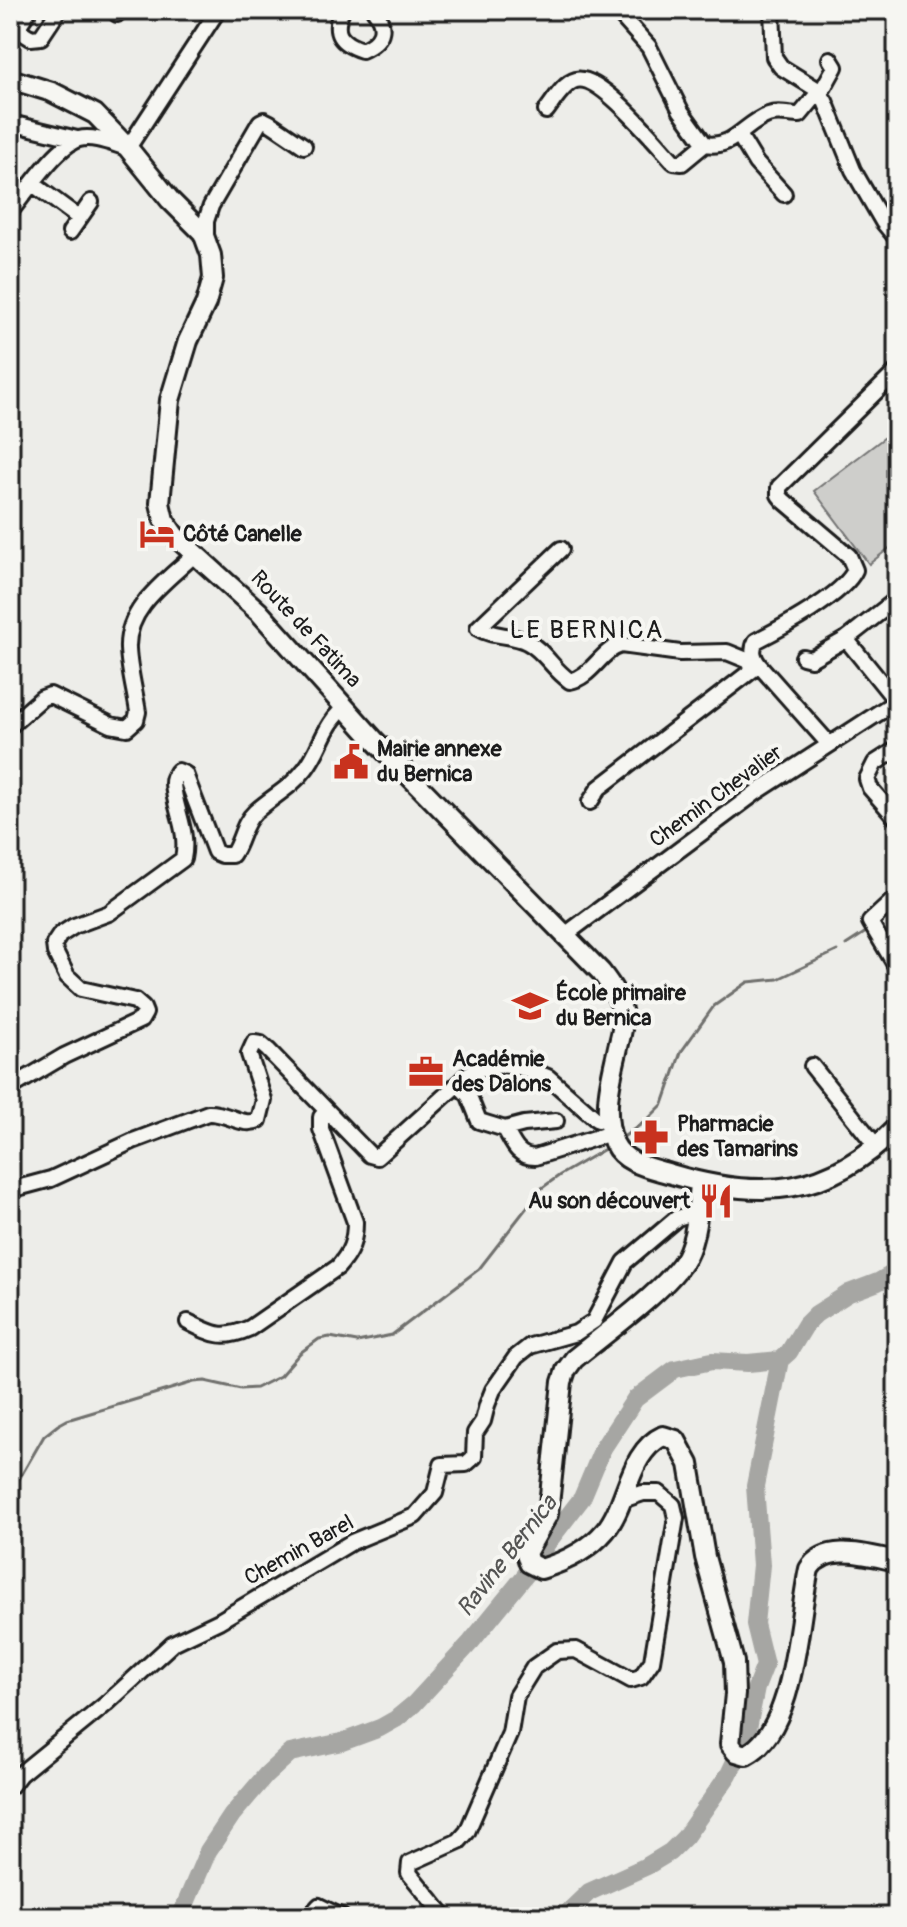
<svg xmlns="http://www.w3.org/2000/svg" width="907" height="1927" viewBox="0 0 907 1927" font-family="Pangolin,sans-serif">
<style>
.green{fill:#cececb;stroke:#757574;stroke-width:2}
.lines{fill:none;stroke-linecap:round;stroke-linejoin:round}
.stream{stroke:#6f6f6d;stroke-width:3}
.river{stroke:#a6a6a3;stroke-width:18}
.minor-casing{stroke:#1c1c1c;stroke-width:20}
.major-casing{stroke:#1c1c1c;stroke-width:24}
.minor{stroke:#f6f6f2;stroke-width:14}
.major{stroke:#f6f6f2;stroke-width:18}
.labels{text-anchor:middle;dominant-baseline:central;stroke-width:8;stroke-linejoin:round;paint-order:stroke}
.poi-label{font-size:22px;font-weight:bold;fill:#1c1c1c;stroke:#f6f6f2;text-anchor:start}
.street-label{font-size:22px;fill:#1c1c1c;stroke:#f6f6f2}
.water-label{font-size:24px;font-style:italic;fill:#535352;stroke:#f6f6f2}
.quarter-label{font-size:26px;letter-spacing:2px;fill:#1c1c1c;stroke:#f6f6f2}
</style>
<rect width="100%" height="100%" fill="#edede9"/>
<filter id="ink" filterUnits="userSpaceOnUse"><feTurbulence type="fractalNoise" baseFrequency=".0125" numOctaves="2"/><feDisplacementMap in="SourceGraphic" scale="16" xChannelSelector="R" yChannelSelector="G"/><feConvolveMatrix kernelMatrix="1 2 1 2 8 2 1 2 1" color-interpolation-filters="sRGB"/></filter>
<g filter="url(#ink)">
<path class="green" d="M897,428V542L869,564L814,491Z"/>
<g class="lines">
<path class="stream" d="M846,945L866,932
M622,1138L647,1120L663,1104L681,1052L714,1006L748,982L778,979L837,951
M10,1495L44,1436L58,1425L67,1420L194,1382L205,1381L241,1389L256,1388L280,1376L300,1353L319,1339L330,1337L357,1342L392,1335L479,1269L542,1188L560,1175L603,1150"/>
<path class="river" d="M180,1917L208,1851L232,1815L266,1775L290,1753L342,1742L380,1728L396,1719L414,1704L471,1642L532,1567L548,1542L582,1498L603,1448L635,1399L675,1369L712,1361L748,1363L780,1360L789,1352L806,1324L816,1314L849,1293L878,1282L897,1271
M563,1917L589,1892L647,1866L670,1852L685,1837L729,1774L746,1738L756,1688L765,1665L755,1624L761,1565L755,1486L780,1360"/>
<g class="minor-casing">
<path id="minor" d="M342,10C332,33 340,43 362,50C382,41 388,28 374,10
M616,10L649,47L681,111L705,144C733,149 744,124 768,115C778,111 789,115 800,115L819,92
M772,10L774,57L781,67L818,90L825,101L853,170L883,222L897,239
M117,14L120,10
M17,29L31,38L41,37L59,10
M10,39L29,10
M820,94L835,67L830,59
M546,111C553,102 564,83 576,80C600,73 657,144 674,162L682,163L705,144
M10,125L15,124L77,139
M739,135L756,163L784,194
M33,184L79,218
M10,212C25,194 57,145 79,139C94,135 113,144 128,148L218,10
M70,232L91,202
M206,242V221L211,206L260,122L264,120L270,123L304,146
M561,549L478,628C492,637 512,634 527,642C545,651 553,670 570,681C592,677 600,651 621,645L680,653L727,652L759,665
M803,657L811,659L846,639
M896,701L846,639L897,599
M10,726L42,698L50,695L111,725L127,728L136,720L138,712C135,692 129,670 128,649C126,607 168,580 195,554
M829,744L759,665C753,657 751,650 756,641C781,628 844,595 855,570L849,556L783,500L779,495V487L897,371
M897,749L875,763L867,779L870,788L897,819
M590,802L599,788L759,665
M897,897L870,922L897,968
M565,935L758,791L897,701
M812,1066L877,1147
M458,1084L469,1096L479,1121L505,1129L524,1124L556,1121
M10,1088L64,1056L141,1020L145,1013L143,1008L135,1001L81,989L67,976L55,952L54,944L60,935L74,926L109,913L183,859C189,830 174,809 173,783C173,777 175,776 178,771L185,774L215,852L222,855H232C242,841 242,824 255,812C273,796 292,787 306,768C322,747 324,723 346,707
M505,1129C513,1143 517,1157 535,1157L611,1133
M10,1190L51,1179L133,1141L208,1113C228,1112 242,1128 259,1120L264,1100L249,1054L254,1043L261,1044L268,1050L370,1155L377,1157L470,1073C495,1060 524,1066 548,1077L596,1119L608,1123
M188,1322C214,1335 223,1340 250,1328L338,1267C351,1252 355,1241 355,1222L321,1129V1117L327,1111
M10,1787L20,1774L106,1704L173,1643L219,1621L352,1542L415,1516L435,1493L442,1465L466,1464L474,1457L475,1433L483,1421L487,1405L493,1390L516,1357L530,1346L576,1333L594,1321L625,1262L677,1218L697,1212
M309,1917L319,1906L342,1917
M445,1917L409,1873L410,1863L459,1841L467,1832L510,1733L516,1696L534,1667L557,1651L576,1650L631,1680L641,1677L652,1661L676,1518L673,1505L659,1493H643L622,1500"/>
</g>
<g class="major-casing">
<path id="major" d="M10,79L52,92L95,114L128,148L170,200L203,233L211,255L213,278L206,303L188,341L170,400L160,503L164,520L175,536L259,612L376,742L601,972C611,985 621,999 623,1016C624,1028 619,1041 617,1052C610,1081 602,1114 614,1143C624,1164 651,1168 671,1174C761,1201 829,1196 897,1127
M700,1183C698,1207 697,1236 686,1257C669,1288 603,1335 574,1359L566,1370L562,1382L548,1514L526,1553L529,1563L541,1569C564,1562 589,1550 605,1531C628,1504 628,1452 663,1436L676,1440L689,1464L705,1557L734,1662L735,1694L730,1744L736,1752L746,1755C796,1730 798,1618 809,1569C826,1541 870,1556 897,1561"/>
</g>
<use href="#minor" class="minor"/>
<use href="#major" class="major"/>
</g>
</g>
<defs>
<g id="hotel-bare" transform="scale(2.76)"><path d="M-6-4.5h1.5V1H6V5H4.5V3h-9V5H-6ZM-4 0a1.8 1.8 0 1 1 3.6 0ZM.5 0V-2.5h3Q6-2.5 6 0Z" fill="#c8321e" stroke="#f6f6f2" stroke-width="2.5" paint-order="stroke"/></g>
<g id="civic-bare" transform="scale(2.76)"><path d="M-.6-6.5H3V-4.5H.6V-3L4-1V1h2V6H-6V1h2V-1L-.6-3ZM-1.2 2.5V6h2.4V2.5Z" fill="#c8321e" stroke="#f6f6f2" stroke-width="2.5" paint-order="stroke"/></g>
<g id="school-bare" transform="scale(2.76)"><path d="M0-5L7-2L0 1L-7-2ZM-4 1L0 2.5L4 1V4Q0 6-4 4Z" fill="#c8321e" stroke="#f6f6f2" stroke-width="2.5" paint-order="stroke"/></g>
<g id="office-bare" transform="scale(2.76)"><path d="M-6-3h4V-5.5h4V-3h4V5H-6ZM-1-4.5V-3h2v-1.5ZM-6 0V1H6V0Z" fill="#c8321e" stroke="#f6f6f2" stroke-width="2.5" paint-order="stroke"/></g>
<g id="pharmacy-bare" transform="scale(2.76)"><path d="M-2-6h4v4h4v4h-4v4h-4v-4h-4v-4h4Z" fill="#c8321e" stroke="#f6f6f2" stroke-width="2.5" paint-order="stroke"/></g>
<g id="restaurant-bare" transform="scale(2.76)"><path d="M-5-6h1v4h1v-4h1v4h1v-4h1v5L-1.5 .5V6h-2V.5L-5-1ZM5-6V6H3V1.5H1.5Q1.5-4 5-6Z" fill="#c8321e" stroke="#f6f6f2" stroke-width="2.5" paint-order="stroke"/></g>
</defs>
<g fill-rule="evenodd">
<use href="#hotel-bare" x="157" y="534"/>
<use href="#civic-bare" x="351" y="762"/>
<use href="#school-bare" x="530" y="1006"/>
<use href="#office-bare" x="426" y="1072"/>
<use href="#pharmacy-bare" x="651" y="1137"/>
<use href="#restaurant-bare" x="716" y="1201"/>
</g>
<g class="labels">
<g class="poi-label">
<text x="183" y="534">Côté Canelle</text>
<text x="377" y="749">Mairie annexe<tspan x="377" dy="25">du Bernica</tspan></text>
<text x="556" y="993">École primaire<tspan x="556" dy="25">du Bernica</tspan></text>
<text x="452" y="1059">Académie<tspan x="452" dy="25">des Dalons</tspan></text>
<text x="677" y="1124">Pharmacie<tspan x="677" dy="25">des Tamarins</tspan></text>
<text x="690" y="1201" text-anchor="end">Au son découvert</text>
</g>
<g class="street-label">
<text transform="translate(306 629) rotate(47)">Route de Fatima</text>
<text transform="translate(716 796) rotate(-36)">Chemin Chevalier</text>
<text transform="translate(299 1550) rotate(-29)">Chemin Barel</text>
</g>
<g class="water-label">
<text transform="translate(507 1556) rotate(-52)">Ravine Bernica</text>
</g>
<g class="quarter-label">
<text x="587" y="630">LE BERNICA</text>
</g>
</g>
<rect width="907" height="1927" fill="none" stroke="#f6f6f2" stroke-width="40"/>
<rect x="20" y="20" width="867" height="1887" fill="none" stroke="#1c1c1c" stroke-width="3" filter="url(#ink)"/>
</svg>
